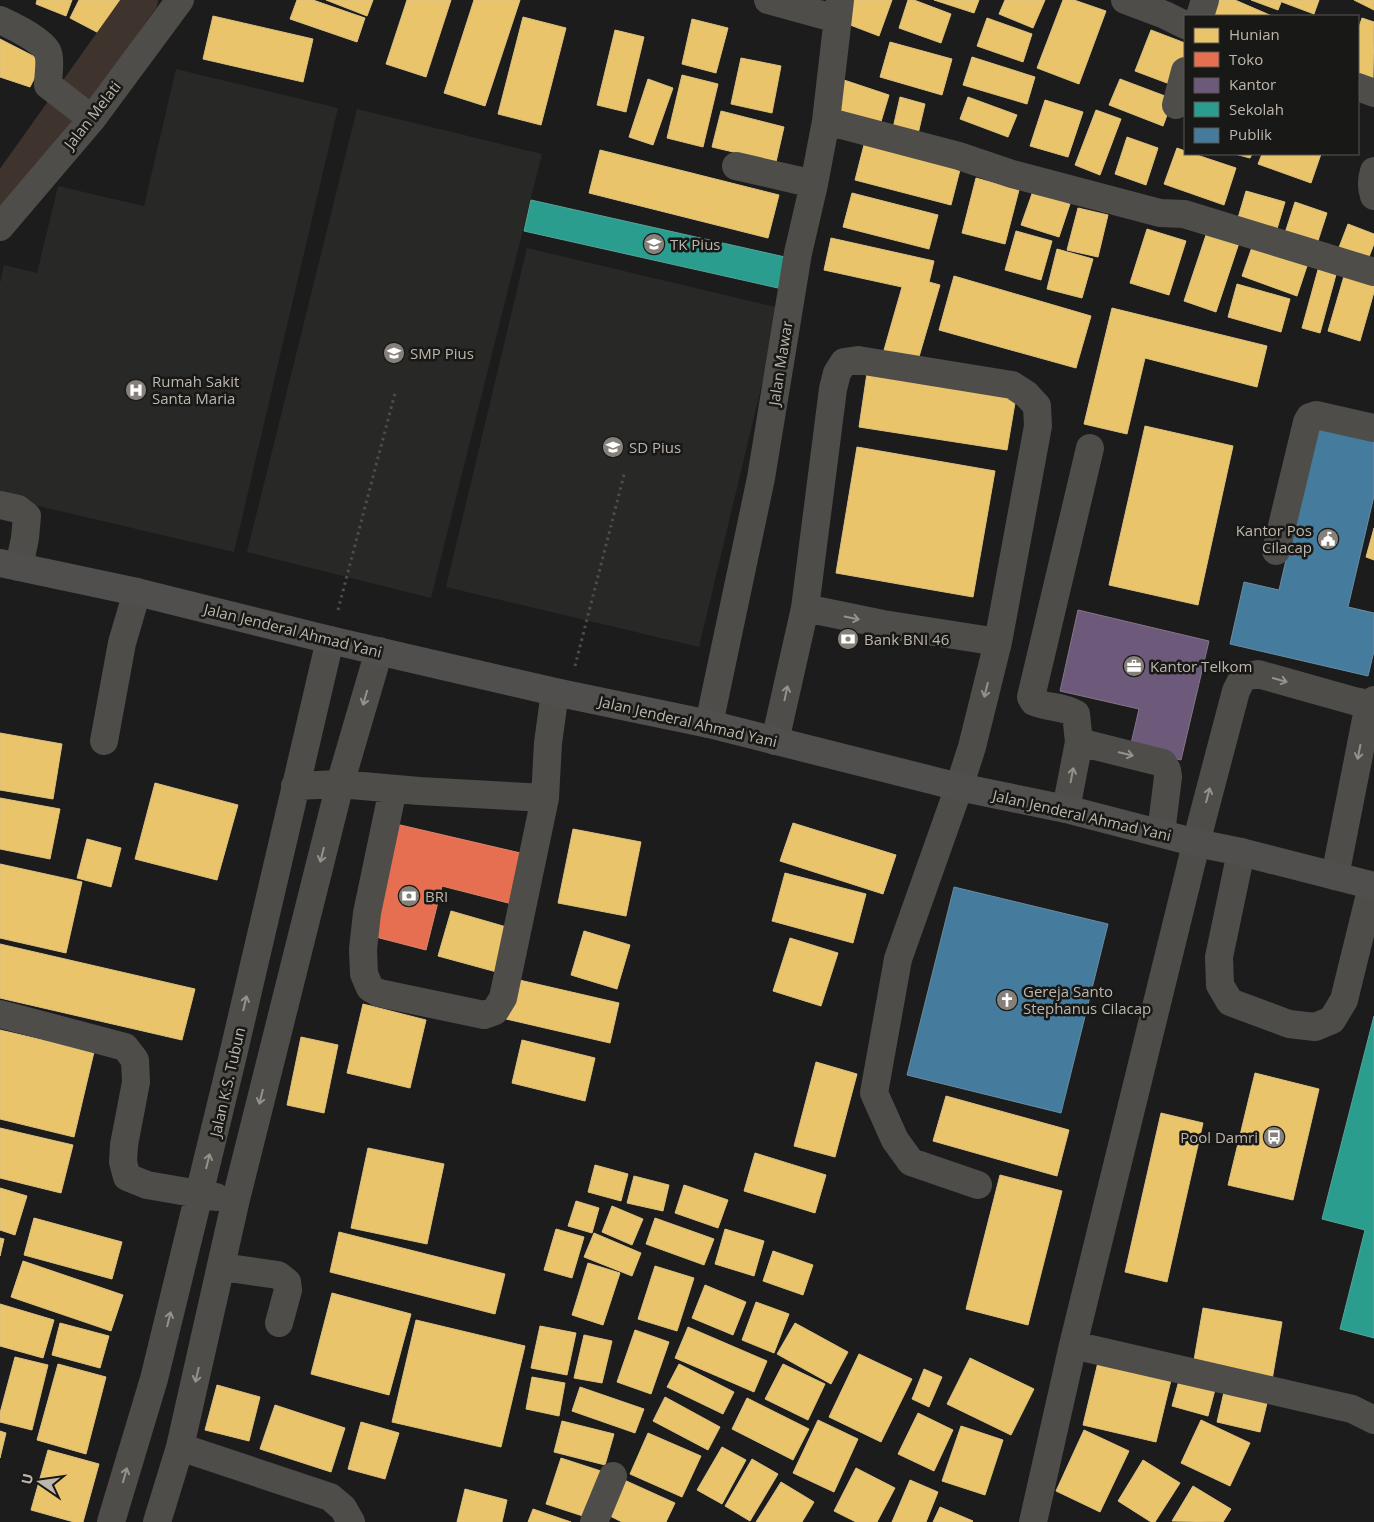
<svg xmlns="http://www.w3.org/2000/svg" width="1374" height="1522" viewBox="0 0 1374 1522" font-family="'Open Sans',sans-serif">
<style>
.built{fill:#282826}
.homes{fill:#e9c46a;stroke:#dcc07e}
.shops{fill:#e76f51;stroke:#da846d}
.offices{fill:#6d597a;stroke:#857589}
.schools{fill:#2a9d8f;stroke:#56a498}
.public{fill:#457b9d;stroke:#698da2}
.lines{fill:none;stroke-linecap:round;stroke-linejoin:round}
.canal{stroke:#3f332e;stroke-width:34}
.path{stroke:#4f4d4c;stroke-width:3;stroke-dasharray:2.5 4;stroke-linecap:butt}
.minor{stroke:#4e4d4a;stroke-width:28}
.major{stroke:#514f4d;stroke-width:28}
.oneway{stroke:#96918a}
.labels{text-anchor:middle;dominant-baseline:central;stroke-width:5;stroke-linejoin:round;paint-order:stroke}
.street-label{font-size:15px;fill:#bdb6ad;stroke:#181816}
.poi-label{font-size:15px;fill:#bdb6ad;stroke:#181816;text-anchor:start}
</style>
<rect width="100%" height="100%" fill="#1c1c1c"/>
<path class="built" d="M176,69L338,108L234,552L0,497V283L4,265L37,273L58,186L144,206Z
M357,109L542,154L431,598L247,552Z
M527,248L780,308L699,647L446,587Z"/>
<path class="homes" d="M37,0H72L66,16L36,4Z
M79,0H133L112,40L70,18Z
M297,0H313L365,18L357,42L290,19Z
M326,0H373L367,16Z
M407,0H451L426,77L386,64Z
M474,0H520L485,106L444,93Z
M853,0H892L879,36L845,23Z
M908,0H914L951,14L941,43L899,28Z
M934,0H979L974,13Z
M1005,0H1045L1033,28L999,14Z
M1063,0H1074L1106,11L1079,84L1037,68Z
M1210,0H1235L1272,16H1203Z
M1251,0H1282L1278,10Z
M1282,0H1319L1314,14L1282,2Z
M1354,0H1374V10Z
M213,16L313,39L303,82L203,59Z
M523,17L566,28L541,125L498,114Z
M987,18L1032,34L1023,62L977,46Z
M1362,18L1374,22L1373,80L1358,75V30Z
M692,19L728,28L716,73L682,64Z
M615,30L644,37L626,112L597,105Z
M1151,30L1185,43V60L1175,86L1135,71Z
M0,39L43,61L30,87L0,77Z
M890,42L952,59L942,95L880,77Z
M972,57L1035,77L1027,104L963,85Z
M741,58L781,66L772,113L731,104Z
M682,75L718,84L703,147L667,138Z
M648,79L673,88L653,145L629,137Z
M1120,79L1173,99L1163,126L1109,105Z
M844,80L889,95L880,125L834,110Z
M900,97L925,104L918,134L893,128Z
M968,97L1017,115L1008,137L960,119Z
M1045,100L1083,112L1068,157L1030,146Z
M1096,110L1121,119L1100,175L1075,165Z
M721,111L784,127L776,162L712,147Z
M866,137L962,162L951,205L855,180Z
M1127,137L1158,148L1146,185L1115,174Z
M1177,148L1185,151V154H1194L1236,168L1224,205L1164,184Z
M600,150L779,195L768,238L589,193Z
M1235,154H1252L1250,158Z
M1262,154H1321L1311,183L1258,164Z
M976,178L1019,190L1005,244L962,233Z
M1033,191L1070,204L1059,237L1021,225Z
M1246,191L1285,202L1274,239L1235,228Z
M852,193L938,215L929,249L843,227Z
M1295,202L1327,213L1315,250L1283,239Z
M1078,208L1108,215L1098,257L1067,250Z
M1348,224L1374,234V244L1367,262L1338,250Z
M1147,229L1186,241L1169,295L1130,283Z
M1016,231L1052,241L1041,280L1005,270Z
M1207,232L1239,243L1216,312L1184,301Z
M831,238L934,261L929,282L940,285L916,367L882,357L902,287L824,270Z
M1252,247L1307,266L1297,296L1242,276Z
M1057,249L1093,259L1082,298L1047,289Z
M1319,266L1337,271L1320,333L1302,328Z
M954,276L1091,316L1076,368L939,330Z
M1344,276L1374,284V292L1360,341L1328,331Z
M1237,284L1290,299L1281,332L1228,317Z
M1112,308L1267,346L1257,387L1145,358L1127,434L1084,424Z
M867,373L1016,397L1007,450L859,427Z
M1145,426L1233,446L1198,605L1109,585Z
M857,447L995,471L973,597L836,573Z
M1374,528V560L1366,557Z
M0,733L62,744L53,799L0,790Z
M155,783L238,805L217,880L135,859Z
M0,798L60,809L50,859L0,849Z
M793,823L896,855L883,894L780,861Z
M573,829L641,842L626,916L558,903Z
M87,839L121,848L111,887L77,878Z
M0,864L82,882L66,953L0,938Z
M785,873L866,894L853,943L772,921Z
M451,911L517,930L504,974L438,956Z
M584,931L630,945L617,989L571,975Z
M790,938L838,953L821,1006L773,991Z
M0,944L195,989L182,1040L0,998Z
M515,979L619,1003L610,1043L506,1019Z
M363,1004L426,1020L410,1088L347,1073Z
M0,1030L94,1052L74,1137L0,1119Z
M301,1037L338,1045L324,1113L287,1105Z
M522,1040L595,1058L585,1101L512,1083Z
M816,1062L857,1074L835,1157L794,1146Z
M1255,1073L1319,1089L1293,1200L1228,1185Z
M946,1096L1069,1130L1057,1176L933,1141Z
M1161,1113L1203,1123L1167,1282L1125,1272Z
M0,1128L73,1145L61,1193L0,1178Z
M368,1148L444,1164L427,1244L351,1228Z
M755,1153L826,1175L815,1213L744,1191Z
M595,1165L628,1174L621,1201L588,1192Z
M1000,1175L1062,1191L1028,1325L966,1309Z
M634,1176L669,1185L663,1211L627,1203Z
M684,1185L728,1200L718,1228L675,1213Z
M0,1188L27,1196L15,1235L0,1230Z
M576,1201L599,1208L592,1233L568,1226Z
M612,1206L643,1219L632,1245L602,1232Z
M34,1218L122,1242L112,1279L24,1255Z
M655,1218L714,1239L704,1265L646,1244Z
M556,1229L584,1237L572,1278L544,1270Z
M725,1229L764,1241L754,1276L715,1264Z
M339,1232L505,1274L495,1314L330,1272Z
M594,1233L641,1253L632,1276L584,1257Z
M0,1238L4,1239L0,1256Z
M773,1251L813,1265L803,1295L763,1281Z
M23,1261L123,1295L111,1331L11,1297Z
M588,1263L620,1273L603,1325L572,1315Z
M655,1266L694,1278L677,1331L638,1319Z
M705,1285L746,1302L733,1335L692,1318Z
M332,1293L411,1314L389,1395L311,1374Z
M756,1302L789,1314L774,1353L742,1340Z
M0,1304L54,1320L43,1358L0,1346Z
M1203,1308L1282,1322L1272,1380L1193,1366Z
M416,1320L525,1346L501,1447L392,1422Z
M60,1323L109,1336L100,1368L52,1355Z
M795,1323L848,1352L831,1384L777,1354Z
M540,1326L576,1333L567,1375L531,1368Z
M688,1327L767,1361L754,1392L675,1358Z
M635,1330L669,1342L651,1394L617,1382Z
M584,1335L612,1341L602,1383L574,1378Z
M859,1354L912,1379L881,1442L829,1417Z
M15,1357L48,1365L32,1430L0,1422V1413Z
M970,1358L1034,1389L1011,1435L947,1404Z
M1099,1358L1172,1376L1156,1442L1083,1425Z
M58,1364L106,1377L86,1454L37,1440Z
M679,1364L734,1392L723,1414L667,1387Z
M783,1364L825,1384L808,1420L765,1399Z
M924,1369L942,1377L929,1407L912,1399Z
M532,1377L565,1383L559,1416L526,1409Z
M1180,1377L1216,1386L1208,1416L1172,1406Z
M217,1385L260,1397L249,1441L205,1430Z
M580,1387L644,1409L635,1433L572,1411Z
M1224,1392L1267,1403L1260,1432L1217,1422Z
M665,1397L720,1427L708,1450L653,1421Z
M747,1398L809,1429L793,1460L732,1429Z
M275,1405L345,1428L331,1472L260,1449Z
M918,1413L953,1430L934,1471L898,1454Z
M818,1420L858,1439L834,1492L793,1473Z
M1201,1420L1250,1443L1230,1486L1181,1463Z
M562,1421L614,1434L605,1465L554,1452Z
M361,1422L399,1433L385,1479L348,1469Z
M961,1426L1003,1440L985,1495L942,1481Z
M1084,1430L1129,1451L1100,1512L1056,1491Z
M0,1431L6,1433L0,1458Z
M648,1433L701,1456L682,1497L630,1474Z
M722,1447L746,1460L722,1504L697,1490Z
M48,1450L99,1464L83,1522H74L31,1510Z
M561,1458L607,1473L592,1519L546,1504Z
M752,1459L778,1474L750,1521L725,1506Z
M1143,1460L1180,1483L1155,1522H1151L1118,1501Z
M856,1468L895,1488L877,1522H856L834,1511Z
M622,1479L675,1503L666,1522H622L606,1514Z
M910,1480L938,1492L926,1522H892Z
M781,1482L814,1502L802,1522H756Z
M1193,1486L1231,1509L1223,1522L1172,1521Z
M465,1489L507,1500L502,1522H457Z
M940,1507L973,1521L972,1522H933Z
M533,1509L571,1522H528Z"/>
<path class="shops" d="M396,824L529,855L516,905L442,886L426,950L368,935Z"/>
<path class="offices" d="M1078,610L1209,641L1181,760L1130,748L1139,709L1060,691Z"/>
<path class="schools" d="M531,200L785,257L778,288L524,231Z
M1374,1016V1338L1340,1329L1365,1230L1322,1219Z"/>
<path class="public" d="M1318,422L1374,435V496L1348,607L1374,613V651L1368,676L1230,644L1244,582L1279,590Z
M954,887L1108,924L1061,1113L907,1075Z"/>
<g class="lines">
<path class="canal" d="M0,198L141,0"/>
<path class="path" d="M338,610L395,393
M575,666L625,471"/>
<path class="minor" d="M768,0L837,19
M1125,0L1165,15L1185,25
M1200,16L1205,0
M0,20C11,25 45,41 48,53C51,61 48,77 48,85L92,119
M1358,87L1374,93
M1176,105L1185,71
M826,121L959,156L1012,174L1160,213L1184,214L1374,272
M736,166L814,184
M1374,171C1371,180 1371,187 1374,196
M0,227L92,119L180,0
M0,505L18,509L27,516L25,538L19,567
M1276,551L1307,422L1310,417L1316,415L1374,428
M805,608L883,624L998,642
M709,724L761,478L798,253L814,184L826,121L840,0
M104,741L122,643L137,592
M775,741L805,608L833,389L837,373L844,362L858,360L1012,385L1026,394L1037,406L1038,426L998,642L972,747L959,787L898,959L874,1093L895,1140L911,1162L978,1185
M1079,742L1163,763L1167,770L1168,777L1161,833
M295,786L340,784L419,791L545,798L548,743L555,692
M393,789L367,913L363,949L364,974L370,988L379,993L484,1015L495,1011L503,998L545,798
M1066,809L1079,742L1076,714C1063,706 1048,708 1034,702L1031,697L1090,448
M1241,852L1219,957L1220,985L1230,1002L1289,1024L1315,1027L1332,1020L1344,1000L1372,886
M1335,876L1369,704L1374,700
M0,1014L125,1047L135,1060L136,1082L124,1145L123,1162L127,1177L147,1185L216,1197
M222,1267L278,1275L287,1282L288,1290L279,1323
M1073,1345L1352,1409L1374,1420
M180,1447L330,1497L343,1508L351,1522
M111,1522L154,1379L233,1055L330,640
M157,1522L180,1447L236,1199L340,784L379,651
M594,1522L613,1476
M1033,1522L1073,1345L1202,820L1236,691L1243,677L1258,674L1354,701L1369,704"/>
<path class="major" d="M0,563L137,592L330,640L555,692L709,724L959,787L1066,809L1197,843L1241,852L1374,886"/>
</g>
<defs><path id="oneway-shaft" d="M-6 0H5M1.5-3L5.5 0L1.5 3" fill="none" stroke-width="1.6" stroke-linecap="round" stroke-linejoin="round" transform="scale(1.25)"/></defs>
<g class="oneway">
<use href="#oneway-shaft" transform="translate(852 618) rotate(11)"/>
<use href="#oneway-shaft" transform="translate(1280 680) rotate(16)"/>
<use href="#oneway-shaft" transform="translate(986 690) rotate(104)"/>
<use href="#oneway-shaft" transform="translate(786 693) rotate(-78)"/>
<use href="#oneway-shaft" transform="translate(365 698) rotate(106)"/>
<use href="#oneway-shaft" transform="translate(1359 752) rotate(101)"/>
<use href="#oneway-shaft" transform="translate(1126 754) rotate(14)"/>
<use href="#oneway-shaft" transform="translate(1072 775) rotate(-79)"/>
<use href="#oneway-shaft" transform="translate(1208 795) rotate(-75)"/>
<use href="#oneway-shaft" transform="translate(322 855) rotate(104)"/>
<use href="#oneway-shaft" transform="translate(245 1003) rotate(-77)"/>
<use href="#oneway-shaft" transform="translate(261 1097) rotate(104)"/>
<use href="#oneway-shaft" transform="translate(208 1161) rotate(-76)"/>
<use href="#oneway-shaft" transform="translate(169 1319) rotate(-76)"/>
<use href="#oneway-shaft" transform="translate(197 1375) rotate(103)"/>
<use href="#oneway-shaft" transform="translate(125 1475) rotate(-74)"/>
</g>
<defs>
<g id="school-disc" transform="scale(1.125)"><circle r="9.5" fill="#85807a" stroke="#181816"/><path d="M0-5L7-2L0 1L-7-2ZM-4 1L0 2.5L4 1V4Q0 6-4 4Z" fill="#fff"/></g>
<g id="hospital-disc" transform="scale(1.125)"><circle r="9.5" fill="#85807a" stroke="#181816"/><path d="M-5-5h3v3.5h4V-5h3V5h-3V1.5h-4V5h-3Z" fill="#fff"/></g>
<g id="civic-disc" transform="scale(1.125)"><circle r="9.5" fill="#85807a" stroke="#181816"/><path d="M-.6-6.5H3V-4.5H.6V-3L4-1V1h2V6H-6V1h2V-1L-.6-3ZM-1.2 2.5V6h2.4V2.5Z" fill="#fff"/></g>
<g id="bank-disc" transform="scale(1.125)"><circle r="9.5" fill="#85807a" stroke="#181816"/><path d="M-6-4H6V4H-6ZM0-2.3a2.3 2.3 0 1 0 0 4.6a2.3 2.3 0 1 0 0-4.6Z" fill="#fff"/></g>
<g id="office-disc" transform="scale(1.125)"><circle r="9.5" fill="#85807a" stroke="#181816"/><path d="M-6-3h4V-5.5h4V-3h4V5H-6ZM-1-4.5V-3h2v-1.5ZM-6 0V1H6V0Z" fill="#fff"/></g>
<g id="church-disc" transform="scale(1.125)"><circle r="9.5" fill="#85807a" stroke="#181816"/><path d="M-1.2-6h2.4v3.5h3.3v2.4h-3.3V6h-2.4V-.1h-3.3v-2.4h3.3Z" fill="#fff"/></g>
<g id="bus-disc" transform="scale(1.125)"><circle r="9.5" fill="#85807a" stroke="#181816"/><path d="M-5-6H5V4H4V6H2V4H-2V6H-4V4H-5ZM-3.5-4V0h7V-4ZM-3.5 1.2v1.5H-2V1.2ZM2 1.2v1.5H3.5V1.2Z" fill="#fff"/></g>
</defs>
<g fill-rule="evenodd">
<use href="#school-disc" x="654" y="244"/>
<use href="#school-disc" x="394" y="353"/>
<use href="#hospital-disc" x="136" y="390"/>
<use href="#school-disc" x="613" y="447"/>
<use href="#civic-disc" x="1328" y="539"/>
<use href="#bank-disc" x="848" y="639"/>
<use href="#office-disc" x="1134" y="666"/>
<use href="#bank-disc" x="409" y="896"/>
<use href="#church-disc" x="1007" y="1000"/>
<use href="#bus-disc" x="1274" y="1137"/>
</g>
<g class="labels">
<g class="street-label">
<text transform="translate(92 115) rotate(-52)">Jalan Melati</text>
<text transform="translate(780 363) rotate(-81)">Jalan Mawar</text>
<text transform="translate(293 630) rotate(14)">Jalan Jenderal Ahmad Yani</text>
<text transform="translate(688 721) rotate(13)">Jalan Jenderal Ahmad Yani</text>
<text transform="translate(1082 815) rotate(13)">Jalan Jenderal Ahmad Yani</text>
<text transform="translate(227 1082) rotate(-77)">Jalan K.S. Tubun</text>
</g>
<g class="poi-label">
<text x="670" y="244">TK Pius</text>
<text x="410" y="353">SMP Pius</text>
<text x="152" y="381">Rumah Sakit<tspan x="152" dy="17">Santa Maria</tspan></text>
<text x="629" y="447">SD Pius</text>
<text x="1312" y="530" text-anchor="end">Kantor Pos<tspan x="1312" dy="17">Cilacap</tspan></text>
<text x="864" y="639">Bank BNI 46</text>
<text x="1150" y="666">Kantor Telkom</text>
<text x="425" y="896">BRI</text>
<text x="1023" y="991">Gereja Santo<tspan x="1023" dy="17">Stephanus Cilacap</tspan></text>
<text x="1258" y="1137" text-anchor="end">Pool Damri</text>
</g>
</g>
<rect x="1184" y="15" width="175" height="140" fill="#181816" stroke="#5a5752"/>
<rect x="1194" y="28" width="25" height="15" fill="#e9c46a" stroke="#5a5752"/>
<text x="1229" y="40" font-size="15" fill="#bdb6ad">Hunian</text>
<rect x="1194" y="52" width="25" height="15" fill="#e76f51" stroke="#5a5752"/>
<text x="1229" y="65" font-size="15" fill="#bdb6ad">Toko</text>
<rect x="1194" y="78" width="25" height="15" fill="#6d597a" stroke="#5a5752"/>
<text x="1229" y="90" font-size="15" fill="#bdb6ad">Kantor</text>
<rect x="1194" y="102" width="25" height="15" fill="#2a9d8f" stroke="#5a5752"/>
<text x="1229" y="115" font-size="15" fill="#bdb6ad">Sekolah</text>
<rect x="1194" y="128" width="25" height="15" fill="#457b9d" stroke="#5a5752"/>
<text x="1229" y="140" font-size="15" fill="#bdb6ad">Publik</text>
<g transform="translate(40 1482) rotate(283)" stroke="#181816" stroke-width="4" paint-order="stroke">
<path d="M0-4L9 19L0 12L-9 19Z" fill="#bdb6ad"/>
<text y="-8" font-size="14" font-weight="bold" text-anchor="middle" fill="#bdb6ad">U</text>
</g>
</svg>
